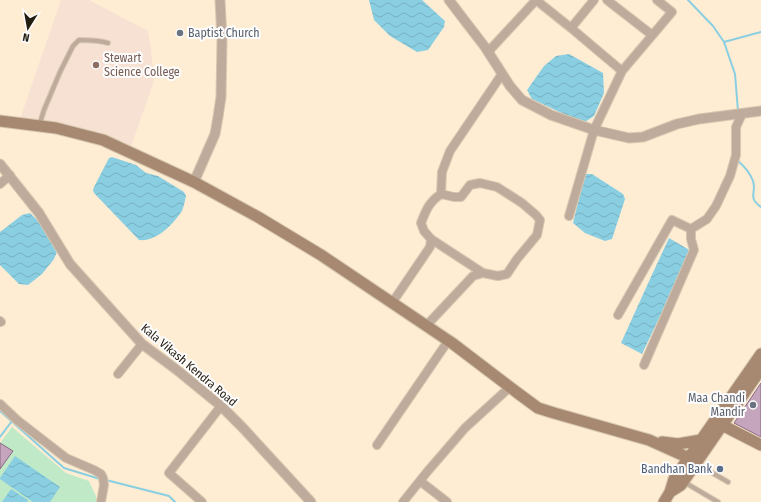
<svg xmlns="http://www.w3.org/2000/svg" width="761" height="502" viewBox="0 0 761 502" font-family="'Fira Sans Condensed',sans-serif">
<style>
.education{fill:#f6e1d3}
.park{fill:#c0eac7}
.water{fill:url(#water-waves)}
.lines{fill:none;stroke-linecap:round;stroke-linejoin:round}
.stream{stroke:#8acee2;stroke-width:2}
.building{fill:#c5a5bd;stroke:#886a80}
.service-casing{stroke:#d7c7b0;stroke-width:6}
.minor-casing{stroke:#d7c7b0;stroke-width:10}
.tertiary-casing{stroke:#d7c7b0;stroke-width:11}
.secondary-casing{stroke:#d7c7b0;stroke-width:13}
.service{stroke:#bfab9b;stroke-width:4}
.minor{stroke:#bfab9b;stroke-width:8}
.tertiary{stroke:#bfab9b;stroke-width:9}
.secondary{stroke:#a78971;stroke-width:11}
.worship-dot{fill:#6b7280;stroke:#fdfdfd;stroke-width:1.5}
.education-dot{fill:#8d6e63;stroke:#fdfdfd;stroke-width:1.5}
.service-dot{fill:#5c6f8a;stroke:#fdfdfd;stroke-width:1.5}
.labels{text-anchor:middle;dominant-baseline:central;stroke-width:4;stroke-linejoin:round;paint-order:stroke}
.worship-label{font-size:12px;fill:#5b616d;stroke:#fdfdfd;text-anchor:start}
.education-label{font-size:12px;fill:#785e54;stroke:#fdfdfd;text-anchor:start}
.street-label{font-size:12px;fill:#231c10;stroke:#fdfdfd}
.service-label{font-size:12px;fill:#4e5e75;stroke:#fdfdfd;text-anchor:end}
</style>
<defs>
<pattern id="water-waves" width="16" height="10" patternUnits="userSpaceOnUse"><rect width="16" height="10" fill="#8acee2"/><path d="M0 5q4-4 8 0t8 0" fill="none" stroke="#77b0c1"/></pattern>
</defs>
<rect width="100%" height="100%" fill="#feedd3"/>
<path class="education" d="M61,0H89L148,31L151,49L154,81L130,149L19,122Z"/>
<path class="park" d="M12,427L66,473L89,481L96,496L97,502H0V443Z"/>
<path class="water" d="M369,0H422L445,21L444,27L428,50L417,52L390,36L374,20Z
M569,54L603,73L604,93L594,116L585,122L574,119L532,99L527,90L544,66L556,56Z
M112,157L136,165L146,173L158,176L184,192L186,196C185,200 184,206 182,211C173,224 157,242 139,240L94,193L93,190L94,187L109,158Z
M585,174H592L623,194L625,199L612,239L605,241L585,233L573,223Z
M30,213L56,239L59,247L54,259L42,274L28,285L19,284L0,265V232L22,215Z
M669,238L691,251L642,354L621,343L650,279Z
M15,456L60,487L50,502H33L0,479V478Z
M11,489L28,500L27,502H2Z"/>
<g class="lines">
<path class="stream" d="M688,0L713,26L724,42L735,74L738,111
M724,42L761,32
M737,160C744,166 750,172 753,181C757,193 747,197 761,207
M0,411L64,468L100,479
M0,437L12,421
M106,480L169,496L175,502"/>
</g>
<path class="building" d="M761,383V437L734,423Z
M0,443L13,451L0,469Z"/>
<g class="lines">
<g class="service-casing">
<path id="service" d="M39,126L44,110L60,72L73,46L79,40C89,40 98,40 108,43
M697,464L728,482
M684,482L718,502"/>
</g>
<g class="minor-casing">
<path id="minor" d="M536,0L571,28
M594,0L571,28L622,71
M607,0L652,35
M488,52L536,0
M0,184L10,175
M441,194L442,172L450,151L502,74
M569,216L594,130L622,71L672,12L657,0
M431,239L483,273
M392,303L430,247L431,239L424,231L421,223C426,210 429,202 441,194L454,197H461L470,185L480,183L497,187L522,203L536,215L540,220L537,235L517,259L507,274L498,276L483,273L473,276L426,326
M618,315L672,220L691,229
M0,321L1,322
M644,365L694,250L691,239V229L707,219L716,206L730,176L736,155V127L742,114
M118,374L142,344
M0,404L17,420L66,458L94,470L101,474L103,478L104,485L101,502
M377,445L448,341
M420,481L447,502
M202,502L169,473L221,406
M403,502L427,472L465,428L510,387"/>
</g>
<g class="tertiary-casing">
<path id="tertiary" d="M449,0L465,21L485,47L510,86L522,100L551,115L594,130L629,138L643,137L677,124L699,119L761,111
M0,164L39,213L70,264L142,344L177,370L221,406L242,427L311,502
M194,182L215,134L218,117L221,97L222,39L220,0"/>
</g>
<g class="secondary-casing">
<path id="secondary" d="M0,121L56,128L103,140L194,182L258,217L321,255L452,343L519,394L538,408L554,413L649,440L689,458L696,464
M716,422L761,445
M662,442L678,444L701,440
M670,492L681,485L761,369
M664,502L670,492L674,479L761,354"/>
</g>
<use href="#service" class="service"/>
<use href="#minor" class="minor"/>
<use href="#tertiary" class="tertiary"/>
<use href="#secondary" class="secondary"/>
</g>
<g class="worship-dot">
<circle cx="180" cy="33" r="4"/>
<circle cx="753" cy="405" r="4"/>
</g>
<circle class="education-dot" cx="96" cy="65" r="4"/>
<circle class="service-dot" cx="720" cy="469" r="4"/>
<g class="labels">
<g class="worship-label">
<text x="188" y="33">Baptist Church</text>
<text x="745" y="398" text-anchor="end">Maa Chandi<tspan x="745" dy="14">Mandir</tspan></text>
</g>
<g class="education-label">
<text x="104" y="58">Stewart<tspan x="104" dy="14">Science College</tspan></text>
</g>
<g class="street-label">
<text transform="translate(189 365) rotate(40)">Kala Vikash Kendra Road</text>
</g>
<g class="service-label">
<text x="712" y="469">Bandhan Bank</text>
</g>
</g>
<g transform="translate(28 28) rotate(191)" stroke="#fdfdfd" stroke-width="3" paint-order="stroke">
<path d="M0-3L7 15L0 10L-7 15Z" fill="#231c10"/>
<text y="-6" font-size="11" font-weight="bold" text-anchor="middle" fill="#231c10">N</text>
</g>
</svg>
